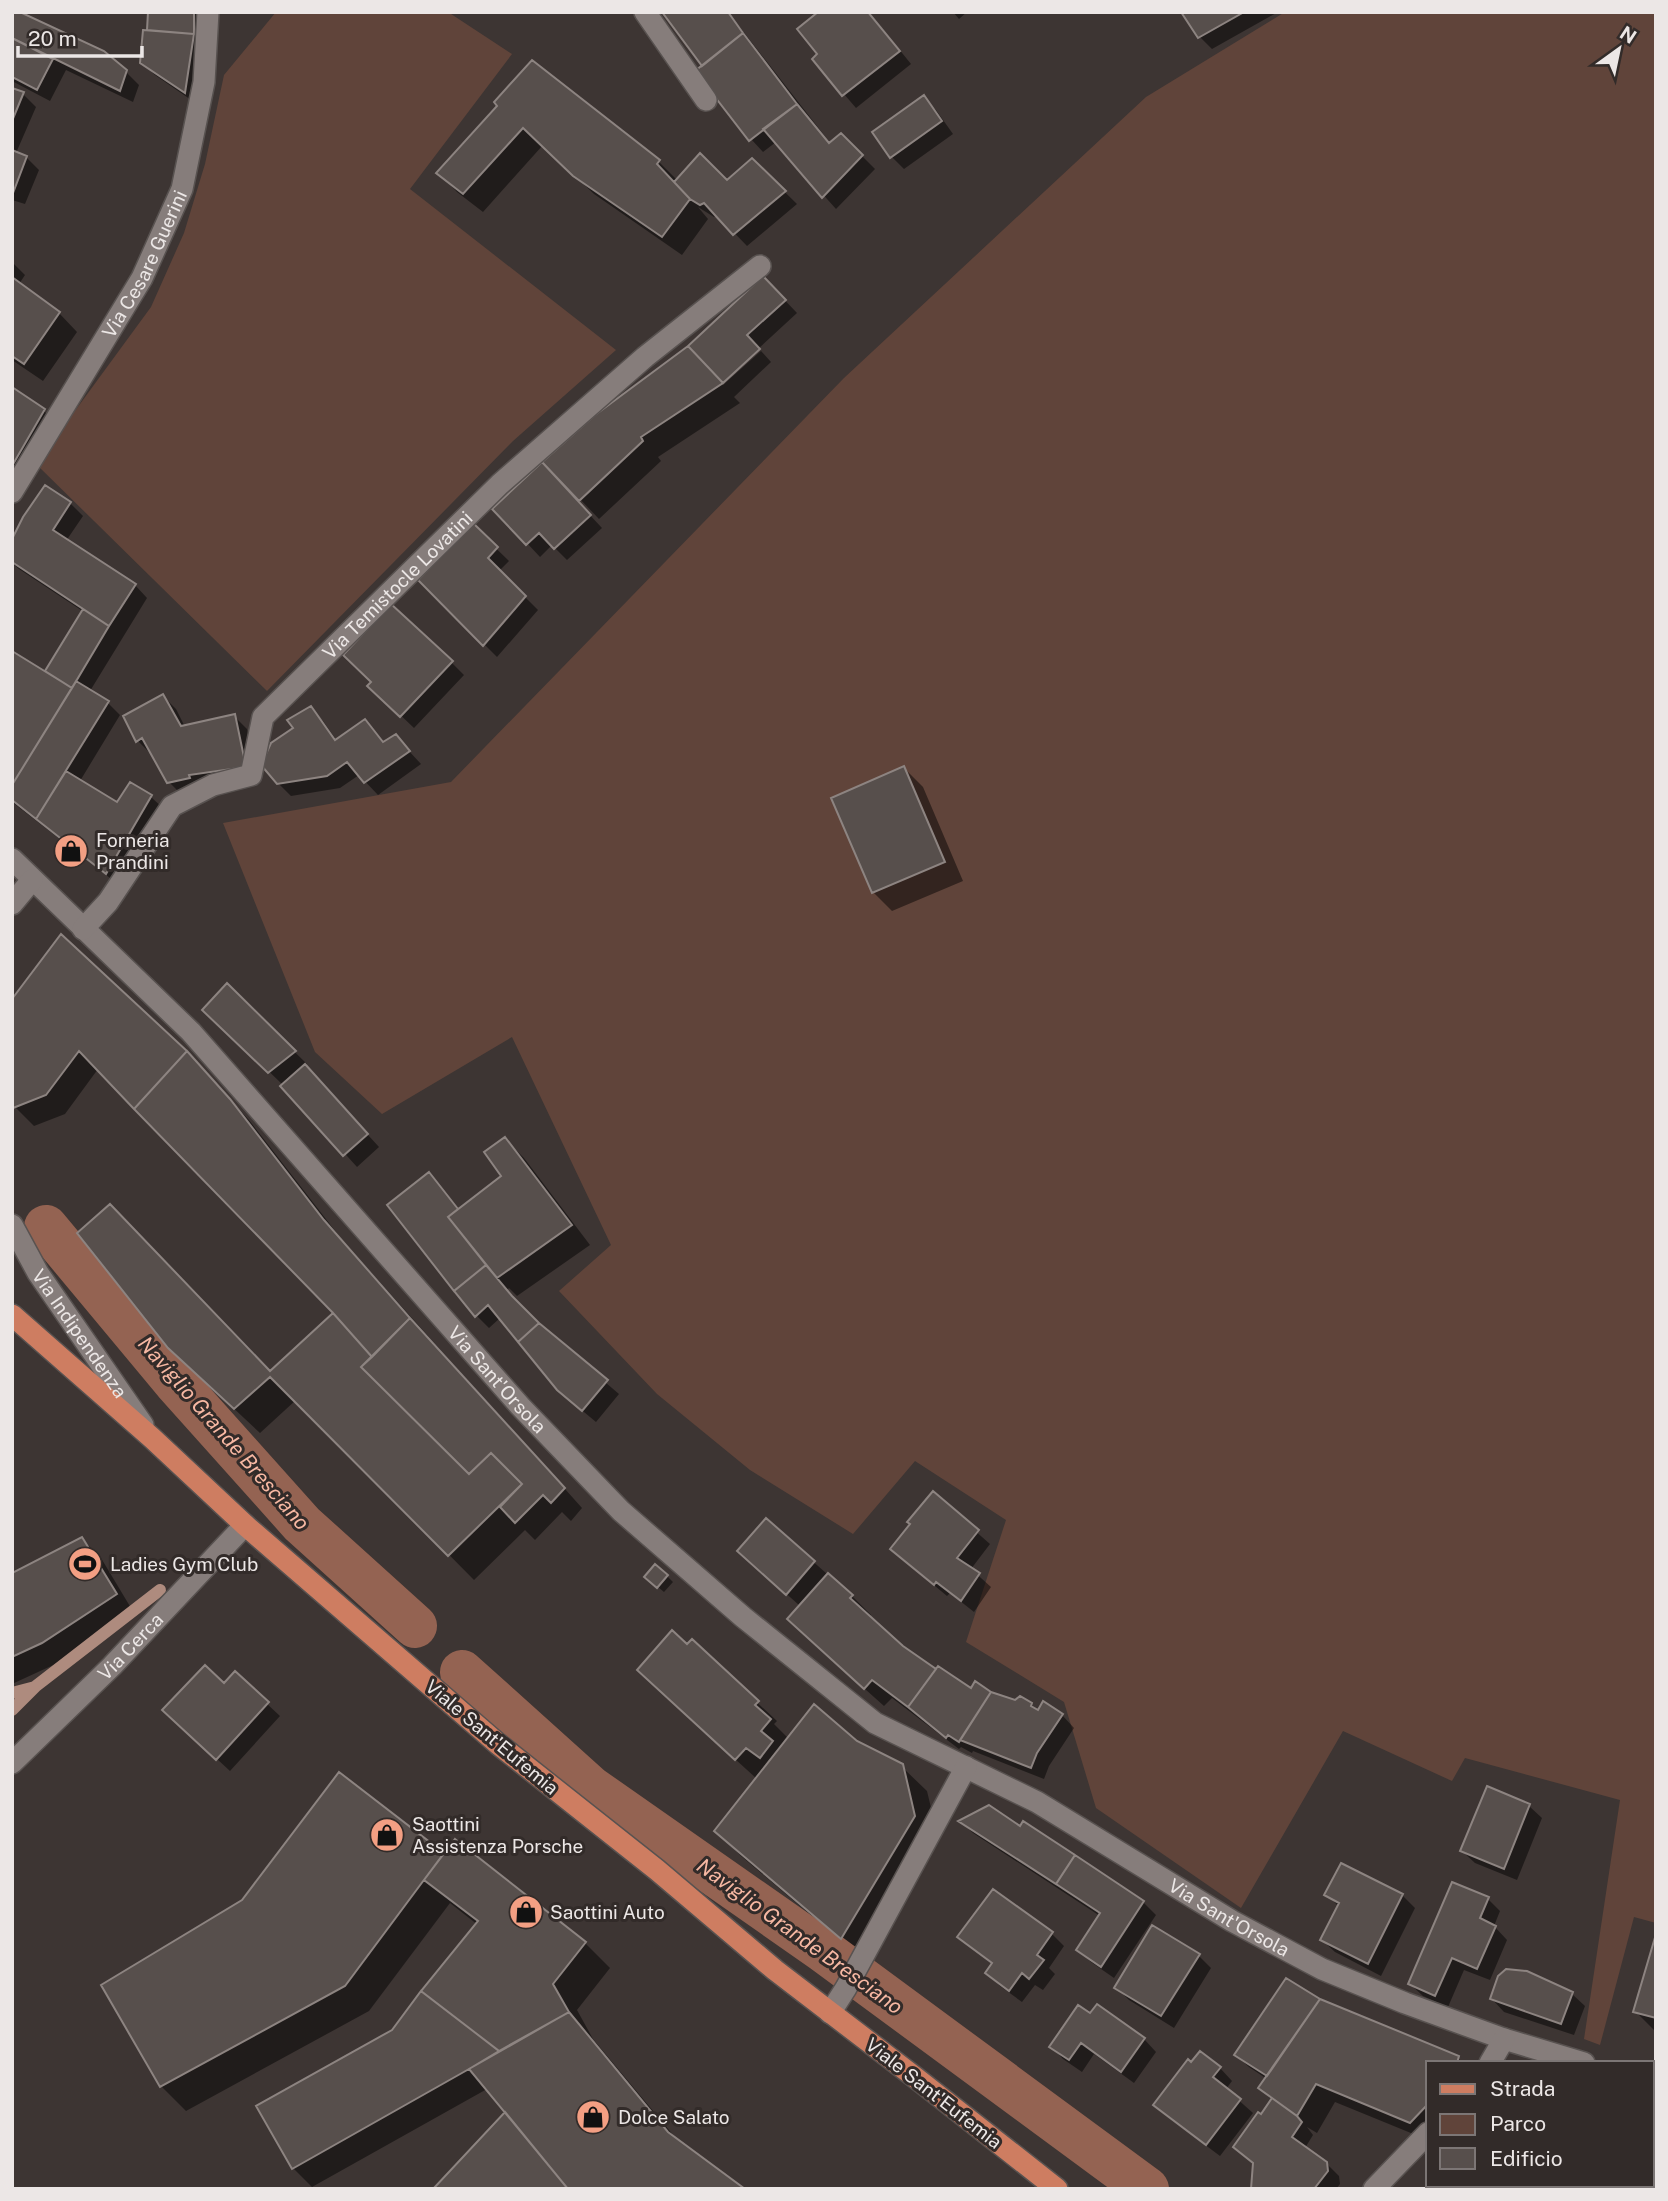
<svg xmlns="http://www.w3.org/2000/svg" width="1668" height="2201" viewBox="0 0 1668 2201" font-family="'Public Sans',sans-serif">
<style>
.green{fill:#60443a}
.shadow{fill:#0007}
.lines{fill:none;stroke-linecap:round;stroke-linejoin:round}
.stream{stroke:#ae8b7e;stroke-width:12}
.canal{stroke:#946352;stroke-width:44}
.building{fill:#574f4c;stroke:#8d8481;stroke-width:2}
.minor-casing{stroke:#585250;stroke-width:24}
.major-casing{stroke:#585250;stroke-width:24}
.minor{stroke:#867d7b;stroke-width:21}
.major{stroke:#ce7d61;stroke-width:21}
.labels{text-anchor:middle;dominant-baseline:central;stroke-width:6;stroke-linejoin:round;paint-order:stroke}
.street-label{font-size:19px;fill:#ece7e6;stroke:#322b29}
.poi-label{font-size:19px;fill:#ece7e6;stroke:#322b29;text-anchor:start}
.water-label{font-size:21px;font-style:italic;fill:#f7b8a3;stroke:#322b29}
</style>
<rect width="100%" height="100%" fill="#3d3533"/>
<path class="green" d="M276,12H448L512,54L410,189L616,350L513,441L267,691L36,464L151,307L184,233L205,164L224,75Z
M1285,12H1656V1923L1634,1917L1600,2045L1584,2039L1620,1800L1465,1758L1452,1781L1343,1731L1241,1908L1096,1808L1064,1702L966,1642L1006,1520L915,1461L853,1534L750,1470L657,1394L559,1291L611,1245L512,1037L382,1114L315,1052L223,823L451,782L844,378L1146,97Z"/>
<path class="shadow" d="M12,12L126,72L139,85L133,102L66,70L50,101L12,81Z
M150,12H205L197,104L155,75L142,63L149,32Z
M728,12L831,144L841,135L875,169L836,209L776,142L763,152L751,139L704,67Z
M821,12H869L911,64L856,108L814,59L819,55Z
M953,12H967L959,19Z
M1183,12H1278L1212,49L1200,37Z
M12,89L23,94L36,107L16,153L26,157L39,170L25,204L12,200Z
M923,98L936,110L953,134L904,169L891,156Z
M499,106L658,161L677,180L727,183L752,160L797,204L747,246L717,215L714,217L698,207L708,219L682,255L594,194L543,145L483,212L457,192L439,173Z
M12,262L25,275L19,284L59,313L77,332L43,381L12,360Z
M776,291L797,313L721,383L723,385L761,351L771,362L734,397L740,403L658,457L661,461L599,519L577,496L574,498L602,528L567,560L552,545L540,557L495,509L547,470Z
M12,388L44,411L56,423L12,500Z
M45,487L70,503L83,516L66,541L135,585L147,598L90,691L108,703L120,715L80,781L118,805L130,784L151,797L164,809L119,885L12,802V653L54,677L48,671L84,612L19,569L12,563V543Z
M473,526L509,561L499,571L538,610L497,657L420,580Z
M451,662L464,675L414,728L370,686Z
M163,696L176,709L185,727L234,716L247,729L258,779L182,795L169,782L152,752L150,753L138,741L125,717Z
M310,708L323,721L337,741L387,749L395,736L421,764L378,795L359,775L340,788L291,796L278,783L295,729Z
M904,768L923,787L963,881L892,911L873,892Z
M227,986L307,1064L305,1066L379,1147L357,1167L283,1085L205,1010Z
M12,1005L206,1073L249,1120L343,1241L582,1508L571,1521L562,1512L535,1540L525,1530L474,1580L296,1400L260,1433L196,1373H271L335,1313L98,1069L65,1114L34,1126L12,1104Z
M505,1139L524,1158L590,1245L517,1296L509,1288L507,1290L538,1325L619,1394L596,1422L572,1402L500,1318L489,1328L476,1315L429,1174L460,1210L503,1176Z
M933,1494L990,1544L971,1569L991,1587L974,1612L950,1593L947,1596L905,1561Z
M766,1520L852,1596L871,1615L869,1617L902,1647L936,1671L971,1690L1031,1705L1039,1712L1062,1715L1074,1728L1049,1766L1044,1779L973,1751L972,1753L961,1747L959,1749L892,1698L884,1706L808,1638L800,1606L752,1563Z
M82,1539L101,1558L134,1613L62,1661L12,1684V1575Z
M667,1576L673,1582L664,1592L652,1582Z
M692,1642L777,1721L774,1724L789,1739L856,1742L901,1766L927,1791L939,1841L866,1962L741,1856L716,1831L757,1779L658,1689Z
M235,1674L280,1716L230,1771L177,1722L224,1685Z
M340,1775L444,1856L585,1943L610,1968L577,2010L593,2039L679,2142L507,2112L487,2089L312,2187L293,2168L393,2031L478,1925L450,1903L369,2011L186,2111L161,2086L243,1901Z
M1488,1788L1529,1806L1542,1818L1517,1880L1475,1863L1462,1851Z
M961,1822L1021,1829L1024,1824L1143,1902L1156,1915L1114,1978L1091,1962L1078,1950L1100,1916L973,1833Z
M1327,1894L1402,1895L1415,1908L1381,1976L1335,1952L1322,1940L1339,1907Z
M1488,1899L1500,1911L1494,1926L1507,1940L1490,1980L1464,1970L1448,2007L1423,1996L1410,1984Z
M1052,1934L1064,1946L1049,1968L1055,1974L1043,1990L1035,1985L1022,2002L1000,1986L987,1973L993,1965L959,1937Z
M1656,1941V2032L1635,2011Z
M1199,1956L1211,1968L1174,2028L1129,2000L1116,1987Z
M1572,1994L1585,2006L1574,2035L1504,2012L1492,1999Z
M1320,2001L1458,2058L1463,2063H1428V2140L1335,2102L1317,2133L1307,2127L1313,2135L1305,2148L1326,2163L1339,2176L1340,2184L1336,2189H1253L1255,2165L1235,2147L1273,2101L1260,2088L1267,2079L1249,2067L1236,2055Z
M1090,2015L1144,2039L1156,2052L1134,2083L1094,2054L1082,2072L1063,2059L1051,2046Z
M1220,2068L1232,2081L1226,2089L1253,2113L1220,2156L1168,2117L1156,2105Z
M1477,2185H1488L1485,2189H1480Z
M1509,2185H1652L1656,2189H1525Z"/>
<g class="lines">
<path class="stream" d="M12,1693L35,1687
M12,1710L36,1686L160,1590"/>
<path class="canal" d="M46,1227L175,1382L302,1524L415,1626
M462,1672L591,1788L824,1951L1147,2189"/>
</g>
<path class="building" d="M12,12H20L104,51L127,70L120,91L12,38Z
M148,12H194V34L147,30Z
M662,12H728L743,33L702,66Z
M818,12H868L900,51L842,96L812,59L817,54L797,29Z
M1181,12H1244L1198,38Z
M143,30L194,34L185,93L140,63Z
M743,33L797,104L749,141L695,71Z
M12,38L53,59L37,90L12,77Z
M532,60L660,160L657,164L690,199L662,237L573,176L523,128L463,194L436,173L497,106L494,102Z
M12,88L24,92L12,121Z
M924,95L942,121L890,158L872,132Z
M797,104L829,143L841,133L863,155L822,198L763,129Z
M12,150L27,156L13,193H12Z
M700,153L727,180L752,158L786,191L733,235L704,203L700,205L690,199L674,182Z
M763,276L786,300L747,335L760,349L723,383L688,346Z
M12,277L60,312L24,364L12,356Z
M688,346L723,383L641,437L643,441L579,501L542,462L595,415Z
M12,387L45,409L12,466Z
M542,462L591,515L554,549L539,533L526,545L492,509Z
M45,485L71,502L53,530L136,584L109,626L12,562V539L23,517Z
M473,523L498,547L488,558L526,596L483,646L418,580Z
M391,604L453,661L400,717L367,686L371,682L343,655Z
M83,609L109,626L72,688L45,671Z
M12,651L72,688L12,785Z
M76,681L109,701L36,819L12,800V785Z
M163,694L181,726L235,714L246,767L189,775L190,778L167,783L142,738L136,742L123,716Z
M311,706L335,740L365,719L383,742L396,734L410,751L364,783L347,762L327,776L277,784L261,765L271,743L293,728L287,720Z
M904,766L945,862L872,893L831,798Z
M66,771L117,802L130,782L152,795L106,874L36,819Z
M61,934L187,1051L134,1109L79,1051L46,1095L13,1108L12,1107V999Z
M227,983L296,1051L268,1073L202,1010Z
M187,1051L230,1099L324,1220L410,1318L372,1357L333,1313L134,1109Z
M305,1064L368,1134L343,1156L280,1086Z
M505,1137L572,1225L497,1278L448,1217L501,1176L484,1152Z
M429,1172L458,1209L448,1217L486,1265L454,1291L387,1205Z
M110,1204L270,1371L333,1313L372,1357L361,1367L469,1474L491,1453L522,1484L448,1556L270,1377L234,1409L168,1348L77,1233Z
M486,1265L512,1296L539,1323L518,1342L488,1305L475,1317L454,1291Z
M410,1318L565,1488L551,1503L543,1495L515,1523L500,1507L522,1484L491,1453L469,1474L361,1367Z
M539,1323L608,1380L582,1411L557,1390L518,1342Z
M933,1491L979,1530L957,1558L980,1573L961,1601L936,1582L934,1585L890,1549L910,1524L907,1522Z
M766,1518L815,1561L786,1595L737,1551Z
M82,1537L117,1594L42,1643L12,1657V1573Z
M655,1564L668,1575L657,1588L644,1577Z
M828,1573L853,1595L850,1598L903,1646L936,1669L908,1707L872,1680L864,1689L787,1619Z
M672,1630L687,1644L692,1639L759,1701L755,1705L771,1719L761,1731L773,1741L760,1758L746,1748L735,1760L637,1670Z
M205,1665L224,1683L235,1671L269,1702L216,1760L162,1710Z
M938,1666L971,1688L975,1681L991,1692L959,1742L948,1735L946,1738L908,1707Z
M991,1692L1015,1700L1020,1696L1032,1703L1031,1706L1038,1710L1043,1701L1063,1714L1037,1753L1031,1768L960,1740Z
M814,1704L857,1741L903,1764L915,1816L841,1939L714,1831Z
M339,1772L444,1853L345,1986L160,2087L101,1985L242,1900Z
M1487,1786L1530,1804L1504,1869L1460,1851Z
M989,1805L1020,1826L1023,1821L1075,1855L1056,1884L958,1821Z
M455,1839L586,1942L553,1984L569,2012L499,2051L421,1991L478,1921L424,1880Z
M1075,1855L1144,1901L1101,1967L1076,1950L1100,1913L1056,1884Z
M1341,1863L1403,1894L1368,1964L1320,1940L1339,1903L1324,1895Z
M1452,1882L1489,1897L1480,1918L1496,1926L1477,1969L1452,1958L1435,1996L1408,1984Z
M993,1889L1053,1932L1037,1955L1044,1960L1029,1979L1022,1973L1009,1991L985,1973L992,1963L957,1937Z
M1152,1925L1200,1954L1161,2016L1114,1988Z
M1656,1934V2018L1633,2012Z
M1506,1969L1527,1971L1573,1992L1561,2024L1490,1999L1498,1976Z
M1286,1978L1320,1999L1267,2076L1234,2055Z
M421,1991L499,2051L469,2069L292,2169L256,2106L392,2030Z
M1320,1999L1459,2056L1457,2063H1428V2104L1410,2123L1316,2084L1297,2116L1258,2088Z
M1097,2004L1145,2038L1121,2072L1081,2043L1069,2060L1049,2047L1078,2005L1090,2013Z
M569,2012L668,2132L745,2189H568L469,2069Z
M1200,2051L1221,2067L1213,2077L1241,2099L1206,2145L1153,2105L1188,2059L1191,2062Z
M1272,2098L1297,2116L1302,2122L1292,2137L1327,2162L1328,2171L1314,2189H1251L1253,2163L1233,2147L1258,2112L1261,2114Z
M505,2112L568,2189H433Z
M1652,2150L1656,2151V2189H1589L1573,2185H1652Z"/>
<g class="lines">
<g class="minor-casing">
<g id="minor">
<path d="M645,12L706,100"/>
<path id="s1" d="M12,492L142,278L182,189L204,82L208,12"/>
<path id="s2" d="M12,859L191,1032L520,1406L621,1511L743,1617L875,1723L1037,1802L1232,1921L1322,1969L1405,2003L1504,2039L1584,2063"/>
<path d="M12,904L32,880"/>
<path id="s3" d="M83,929L108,902L172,806L213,785L251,775L263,717L500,484L645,357L760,266"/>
<path id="s4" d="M12,1225L38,1273L143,1425"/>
<path id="s5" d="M12,1763L112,1666L245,1525"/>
<path d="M830,2013L846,1988L966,1767"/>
<path d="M1490,2063L1504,2039"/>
<path d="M1652,2083L1656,2084"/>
<path d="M1374,2189L1428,2133"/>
</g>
</g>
<g class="major-casing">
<path id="major" d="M12,1315L152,1438L245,1525L498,1744L657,1870L775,1970L916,2078L1057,2189"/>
</g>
<use href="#minor" class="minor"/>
<use href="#major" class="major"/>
</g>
<defs>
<g id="shop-disc" transform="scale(1.75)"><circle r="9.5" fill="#f39f83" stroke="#322b29"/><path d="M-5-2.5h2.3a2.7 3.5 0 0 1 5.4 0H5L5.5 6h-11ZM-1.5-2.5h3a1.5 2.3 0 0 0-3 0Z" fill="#111"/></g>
<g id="stadium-disc" transform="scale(1.75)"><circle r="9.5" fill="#f39f83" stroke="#322b29"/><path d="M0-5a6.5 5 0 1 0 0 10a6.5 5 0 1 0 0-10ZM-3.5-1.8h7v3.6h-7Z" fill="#111"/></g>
</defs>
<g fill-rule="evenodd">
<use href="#shop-disc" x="71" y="851"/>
<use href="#stadium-disc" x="85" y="1564"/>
<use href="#shop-disc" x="387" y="1835"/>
<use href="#shop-disc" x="526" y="1912"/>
<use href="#shop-disc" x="593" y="2117"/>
</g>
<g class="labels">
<g class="street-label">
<text stroke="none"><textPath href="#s1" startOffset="264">Via Cesare Guerini</textPath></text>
<text stroke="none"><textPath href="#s3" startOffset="485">Via Temistocle Lovatini</textPath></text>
<text stroke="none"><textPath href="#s4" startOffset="128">Via Indipendenza</textPath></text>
<text stroke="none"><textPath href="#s2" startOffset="712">Via Sant'Orsola</textPath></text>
<text stroke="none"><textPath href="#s5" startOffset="166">Via Cerca</textPath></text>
<text transform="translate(492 1737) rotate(40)">Viale Sant'Eufemia</text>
<text stroke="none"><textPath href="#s2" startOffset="1628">Via Sant'Orsola</textPath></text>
<text transform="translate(934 2093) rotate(38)">Viale Sant'Eufemia</text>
</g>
<g class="poi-label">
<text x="96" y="840">Forneria<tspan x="96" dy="22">Prandini</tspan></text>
<text x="110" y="1564">Ladies Gym Club</text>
<text x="412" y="1824">Saottini<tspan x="412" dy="22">Assistenza Porsche</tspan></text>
<text x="550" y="1912">Saottini Auto</text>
<text x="618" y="2117">Dolce Salato</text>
</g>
<g class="water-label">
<text transform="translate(224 1433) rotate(49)">Naviglio Grande Bresciano</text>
<text transform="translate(800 1936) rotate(36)">Naviglio Grande Bresciano</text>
</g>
</g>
<rect width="1668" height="2201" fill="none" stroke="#ece7e6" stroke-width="28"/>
<rect x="1426" y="2061" width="228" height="126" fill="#322b29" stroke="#7c7675" stroke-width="2"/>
<rect x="1440" y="2084" width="35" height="10" fill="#ce7d61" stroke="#7c7675" stroke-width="2"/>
<text x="1490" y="2096" font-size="21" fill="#ece7e6">Strada</text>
<rect x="1440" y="2114" width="35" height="21" fill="#60443a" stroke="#7c7675" stroke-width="2"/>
<text x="1490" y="2131" font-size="21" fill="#ece7e6">Parco</text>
<rect x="1440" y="2148" width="35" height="21" fill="#574f4c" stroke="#7c7675" stroke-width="2"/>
<text x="1490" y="2166" font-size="21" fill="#ece7e6">Edificio</text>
<g transform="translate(1619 49) rotate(33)" stroke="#322b29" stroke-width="5" paint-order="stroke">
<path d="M0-5L12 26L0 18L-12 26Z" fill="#ece7e6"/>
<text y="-10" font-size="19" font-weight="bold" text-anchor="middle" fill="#ece7e6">N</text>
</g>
<path d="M18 46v10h124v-10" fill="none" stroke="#ece7e6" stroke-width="3.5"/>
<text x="28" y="46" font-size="21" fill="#ece7e6" stroke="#322b29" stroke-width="5" paint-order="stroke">20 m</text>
</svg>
